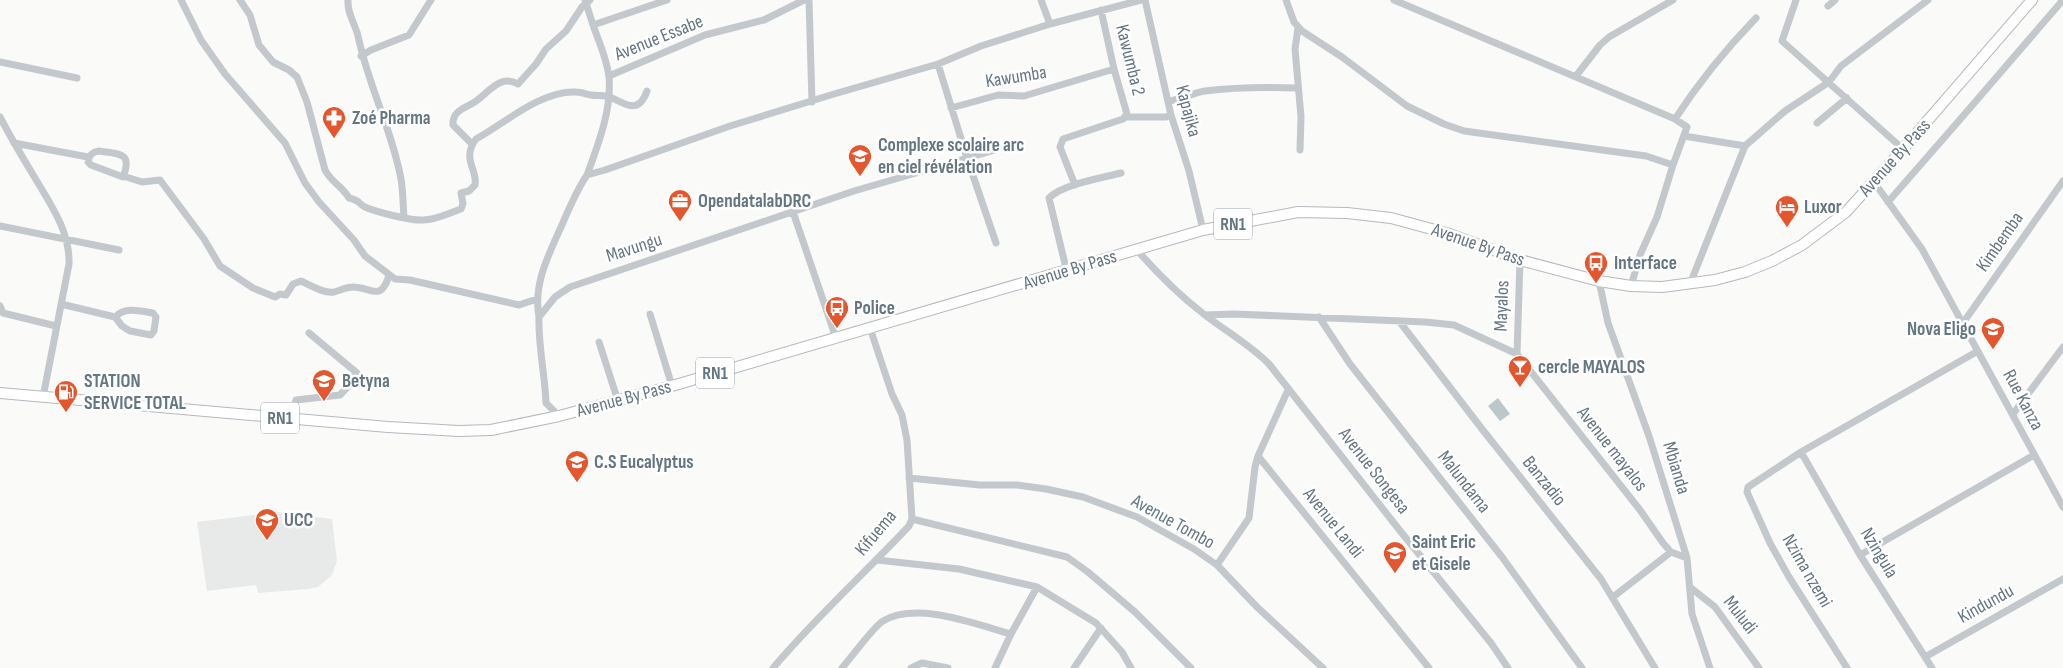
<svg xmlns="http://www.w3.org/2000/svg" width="2063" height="668" viewBox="0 0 2063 668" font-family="'Sofia Sans Condensed',sans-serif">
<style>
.built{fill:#e8e9e9}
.water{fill:#bbc7cb}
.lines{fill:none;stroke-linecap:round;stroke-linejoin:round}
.highway-casing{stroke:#b4b9bd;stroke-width:12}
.minor{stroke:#c3c8cc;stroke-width:7}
.highway{stroke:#fff;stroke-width:10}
.labels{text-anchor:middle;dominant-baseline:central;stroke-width:5;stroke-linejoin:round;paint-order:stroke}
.shield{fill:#fff;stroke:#939fa8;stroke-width:1}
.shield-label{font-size:18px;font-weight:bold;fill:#657683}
.street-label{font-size:19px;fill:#657683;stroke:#fff}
.poi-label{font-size:19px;font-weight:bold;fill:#657683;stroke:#fff;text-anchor:start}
</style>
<rect width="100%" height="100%" fill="#fafaf8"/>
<path class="built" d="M277,512L332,519L337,561L332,575L318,587L309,589L258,593L256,585L207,591L197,522Z"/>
<path class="water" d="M1498,398L1510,414L1500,421L1488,406Z"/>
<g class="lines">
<g class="highway-casing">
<path id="highway" d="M0,393L388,427L459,431L491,430L559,416L672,386L1203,230L1298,212L1347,213L1391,218L1450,234L1520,260L1599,281L1631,286L1662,287L1715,280L1745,272L1772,261L1802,245L1846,212L1903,149L2032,0"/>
</g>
<path class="minor" d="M181,0L201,40L225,74L285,143L305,183L319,202L354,240L365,256L395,279L410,280L519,305L537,299
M240,0L250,15L259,45L273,62L289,70L297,77L307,102L325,170C331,182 343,187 349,198C362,201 358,204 365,207C376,212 412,221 423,220C436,220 449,213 461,209L463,204L461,193L469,191L475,185C478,170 461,159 476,139C505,123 542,90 576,92C581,92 586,94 591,95C596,96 602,95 606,96C621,99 637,119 647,91
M348,0C347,14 355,23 358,36C368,85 392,130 401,179C403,191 403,204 404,217
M585,0L593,25
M809,0L812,102
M1041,0L1050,24
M1145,0L1171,115L1189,171L1203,230
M1286,0L1294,22L1302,31L1342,57L1407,106L1444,124L1464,131L1646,156L1673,165
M1394,0L1675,119L1687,127L1673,165L1657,217L1640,255L1631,286
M1796,0L1782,41L1903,149
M1828,6L1835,0
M1298,28L1295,49L1301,117L1300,150
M361,56L371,50L409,35L431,0
M0,62L77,78
M938,64L967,158L996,243
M609,76L705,35L764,20L804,0
M1576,76L1600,45L1609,37L1673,0
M1168,101C1181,100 1192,93 1205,91C1236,87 1266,87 1297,88
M951,108L998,95L1024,96L1114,69
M0,117C10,136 21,155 32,173C49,202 70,230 69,264L43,397
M1127,117H1166L1171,115
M1675,119C1699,82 1725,50 1756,18
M1817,123L1847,98
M1684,136L1745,146
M14,143L88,157
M472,144L453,125C452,111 465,108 473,103C487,95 499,73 518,84L536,64L546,49L566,31L582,7L590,0
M99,151C119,154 133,152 123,177L91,165L88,162C89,155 92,152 99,151Z
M587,175C598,145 612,109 609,77C607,59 599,42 593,25L667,0
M123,176L142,182L160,180L204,239L220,266L253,288L275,297L280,294L286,295L293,284L301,281C310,285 324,294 334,292C341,290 346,287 353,287C371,287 381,303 389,275
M1874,182L1922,249L2063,507
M1075,185L1060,147L1063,139L1123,119L1127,114L1114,69L1101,10
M1888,202L1957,123L2063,0
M793,212L836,338
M0,226L119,250
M1136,249C1157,273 1180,296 1205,315C1227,332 1250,345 1269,364L1401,532L1491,643L1508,668
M1067,272L1049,198C1063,184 1102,178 1121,173
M1599,281L1608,323L1649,436L1687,558L1692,614L1710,668
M1690,284L1745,146L1785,111L1829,82L1841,66L1928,0
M61,304L115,317L122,326L130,331L151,335L154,331L156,317L153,313C140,311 125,306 115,317
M0,306L3,313L56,326
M650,314L672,386
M1205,315L1233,314L1425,322L1454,325L1517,354L1640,510L1663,543L1671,552L1687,558
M539,317C533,285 548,256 561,227C569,209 576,191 587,175L605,170L730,126L834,94L938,64L981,46L1050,24L1141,0
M1319,317L1350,364L1502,557L1582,668
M1399,321L1482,429L1601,579L1655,668
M1963,323L2063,181
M599,342L618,401
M1517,354L1520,260
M1288,390L1258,456L1429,668
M2013,414L2063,347
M559,416L546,403C545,374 538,346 539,317L555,297L570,287L854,191L995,150
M291,419L296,400L340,395L353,381L357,373L309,333
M1801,452L1860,555L1932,668
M909,478L980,485H1017L1046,489L1083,497L1137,517L1194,549L1217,565L1257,607L1323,668
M912,519L1067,557L1088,572L1135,612L1191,668
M1860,555L2034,455
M877,560L959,569L1037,587L1096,623L1122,652L1131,668
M1217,565L1249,518L1255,467L1258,456
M1691,588L1715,607L1759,668
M1613,597L1671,552
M1925,657L2063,579
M773,668C815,618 864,574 909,526L912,519L907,440L902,415L892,394L870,328
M842,668C851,658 874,626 883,621C917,601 975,624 1011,634
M911,668L922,663L948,668
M995,668L1011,634L1037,587
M1074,668L1101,628
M1847,668L1789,577L1770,543L1747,492L1748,487L1801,452L1978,351"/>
<use href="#highway" class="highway"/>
</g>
<defs>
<g id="pharmacy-pin" transform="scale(1.25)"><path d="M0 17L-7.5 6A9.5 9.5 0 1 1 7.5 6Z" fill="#e4572e" stroke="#fff"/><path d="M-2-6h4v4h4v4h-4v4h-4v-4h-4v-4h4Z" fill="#fff"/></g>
<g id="school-pin" transform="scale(1.25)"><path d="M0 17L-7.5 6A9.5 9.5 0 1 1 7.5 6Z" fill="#e4572e" stroke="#fff"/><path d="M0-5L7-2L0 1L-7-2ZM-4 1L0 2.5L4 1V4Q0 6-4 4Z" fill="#fff"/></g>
<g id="office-pin" transform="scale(1.25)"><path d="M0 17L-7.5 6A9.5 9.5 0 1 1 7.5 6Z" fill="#e4572e" stroke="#fff"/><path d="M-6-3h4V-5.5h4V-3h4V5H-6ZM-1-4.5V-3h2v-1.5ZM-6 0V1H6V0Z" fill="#fff"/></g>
<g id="hotel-pin" transform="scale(1.25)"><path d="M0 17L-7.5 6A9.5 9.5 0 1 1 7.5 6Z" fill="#e4572e" stroke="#fff"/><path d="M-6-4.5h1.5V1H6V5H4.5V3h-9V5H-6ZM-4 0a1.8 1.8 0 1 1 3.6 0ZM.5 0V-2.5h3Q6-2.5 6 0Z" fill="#fff"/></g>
<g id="bus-pin" transform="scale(1.25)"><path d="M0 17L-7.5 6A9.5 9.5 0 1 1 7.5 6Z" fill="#e4572e" stroke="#fff"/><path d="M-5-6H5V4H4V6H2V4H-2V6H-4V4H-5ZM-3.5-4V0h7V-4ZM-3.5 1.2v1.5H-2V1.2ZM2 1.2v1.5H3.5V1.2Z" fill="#fff"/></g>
<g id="bar-pin" transform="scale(1.25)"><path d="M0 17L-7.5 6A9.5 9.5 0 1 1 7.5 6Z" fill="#e4572e" stroke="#fff"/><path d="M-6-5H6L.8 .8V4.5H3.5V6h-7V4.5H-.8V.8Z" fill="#fff"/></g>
<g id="fuel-pin" transform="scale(1.25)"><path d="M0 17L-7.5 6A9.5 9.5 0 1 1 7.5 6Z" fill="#e4572e" stroke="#fff"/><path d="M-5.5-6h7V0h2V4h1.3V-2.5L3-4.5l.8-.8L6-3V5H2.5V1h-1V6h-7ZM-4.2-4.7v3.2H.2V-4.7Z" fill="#fff"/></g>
<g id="university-pin" transform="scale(1.25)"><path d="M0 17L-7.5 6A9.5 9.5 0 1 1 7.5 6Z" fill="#e4572e" stroke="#fff"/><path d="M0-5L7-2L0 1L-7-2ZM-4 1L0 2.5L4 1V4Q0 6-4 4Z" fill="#fff"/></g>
</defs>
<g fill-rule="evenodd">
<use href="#pharmacy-pin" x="334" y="118"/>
<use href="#school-pin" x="860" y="156"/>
<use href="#office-pin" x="680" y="201"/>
<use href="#hotel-pin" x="1787" y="207"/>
<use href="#bus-pin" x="1596" y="263"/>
<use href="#bus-pin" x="837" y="308"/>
<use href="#school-pin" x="1993" y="329"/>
<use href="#bar-pin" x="1520" y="367"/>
<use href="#school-pin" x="324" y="381"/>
<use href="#fuel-pin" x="66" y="392"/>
<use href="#school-pin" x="577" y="462"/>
<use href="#university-pin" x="267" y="520"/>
<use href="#school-pin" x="1395" y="553"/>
</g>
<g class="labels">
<g class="shield">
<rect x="1214" y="208.5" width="38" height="31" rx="4"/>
<rect x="696" y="357.5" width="38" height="31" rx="4"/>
<rect x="261" y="402.5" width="38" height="31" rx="4"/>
</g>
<g class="shield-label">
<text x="1233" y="224">RN1</text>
<text x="715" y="373">RN1</text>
<text x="280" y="418">RN1</text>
</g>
<g class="street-label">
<text transform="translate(659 38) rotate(-22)">Avenue Essabe</text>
<text transform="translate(1130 60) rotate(76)">Kawumba 2</text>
<text transform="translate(1016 77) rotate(-9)">Kawumba</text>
<text transform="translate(1188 111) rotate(75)">Kapajika</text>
<text transform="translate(1895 158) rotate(-48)">Avenue By Pass</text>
<text transform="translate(2000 242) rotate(-55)">Kimbemba</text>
<text transform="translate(1478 245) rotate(19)">Avenue By Pass</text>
<text transform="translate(634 248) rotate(-18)">Mavungu</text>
<text transform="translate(1070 270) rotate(-17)">Avenue By Pass</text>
<text transform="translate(1502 306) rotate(-88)">Mayalos</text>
<text transform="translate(624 399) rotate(-15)">Avenue By Pass</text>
<text transform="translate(2023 400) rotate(62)">Rue Kanza</text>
<text transform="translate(1612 449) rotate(52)">Avenue mayalos</text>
<text transform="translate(1676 468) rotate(73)">Mbianda</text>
<text transform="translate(1374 471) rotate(52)">Avenue Songesa</text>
<text transform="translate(1544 481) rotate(51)">Banzadio</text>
<text transform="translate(1464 482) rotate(52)">Malundama</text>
<text transform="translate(1173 522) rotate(29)">Avenue Tombo</text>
<text transform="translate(1333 523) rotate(51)">Avenue Landi</text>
<text transform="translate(876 533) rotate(-50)">Kifuema</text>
<text transform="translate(1879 553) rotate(59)">Nzingula</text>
<text transform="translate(1807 571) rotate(60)">Nzima nzemi</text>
<text transform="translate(1986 604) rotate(-29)">Kindundu</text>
<text transform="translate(1740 615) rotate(52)">Muludi</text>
</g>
<g class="poi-label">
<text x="352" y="118">Zoé Pharma</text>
<text x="878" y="145">Complexe scolaire arc<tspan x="878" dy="22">en ciel révélation</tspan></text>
<text x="698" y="201">OpendatalabDRC</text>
<text x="1804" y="207">Luxor</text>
<text x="1614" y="263">Interface</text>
<text x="854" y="308">Police</text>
<text x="1976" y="329" text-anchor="end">Nova Eligo</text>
<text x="1538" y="367">cercle MAYALOS</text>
<text x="84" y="381">STATION<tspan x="84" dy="22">SERVICE TOTAL</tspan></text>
<text x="342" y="381">Betyna</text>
<text x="594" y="462">C.S Eucalyptus</text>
<text x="284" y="520">UCC</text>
<text x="1412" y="542">Saint Eric<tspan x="1412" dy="22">et Gisele</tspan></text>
</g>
</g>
</svg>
